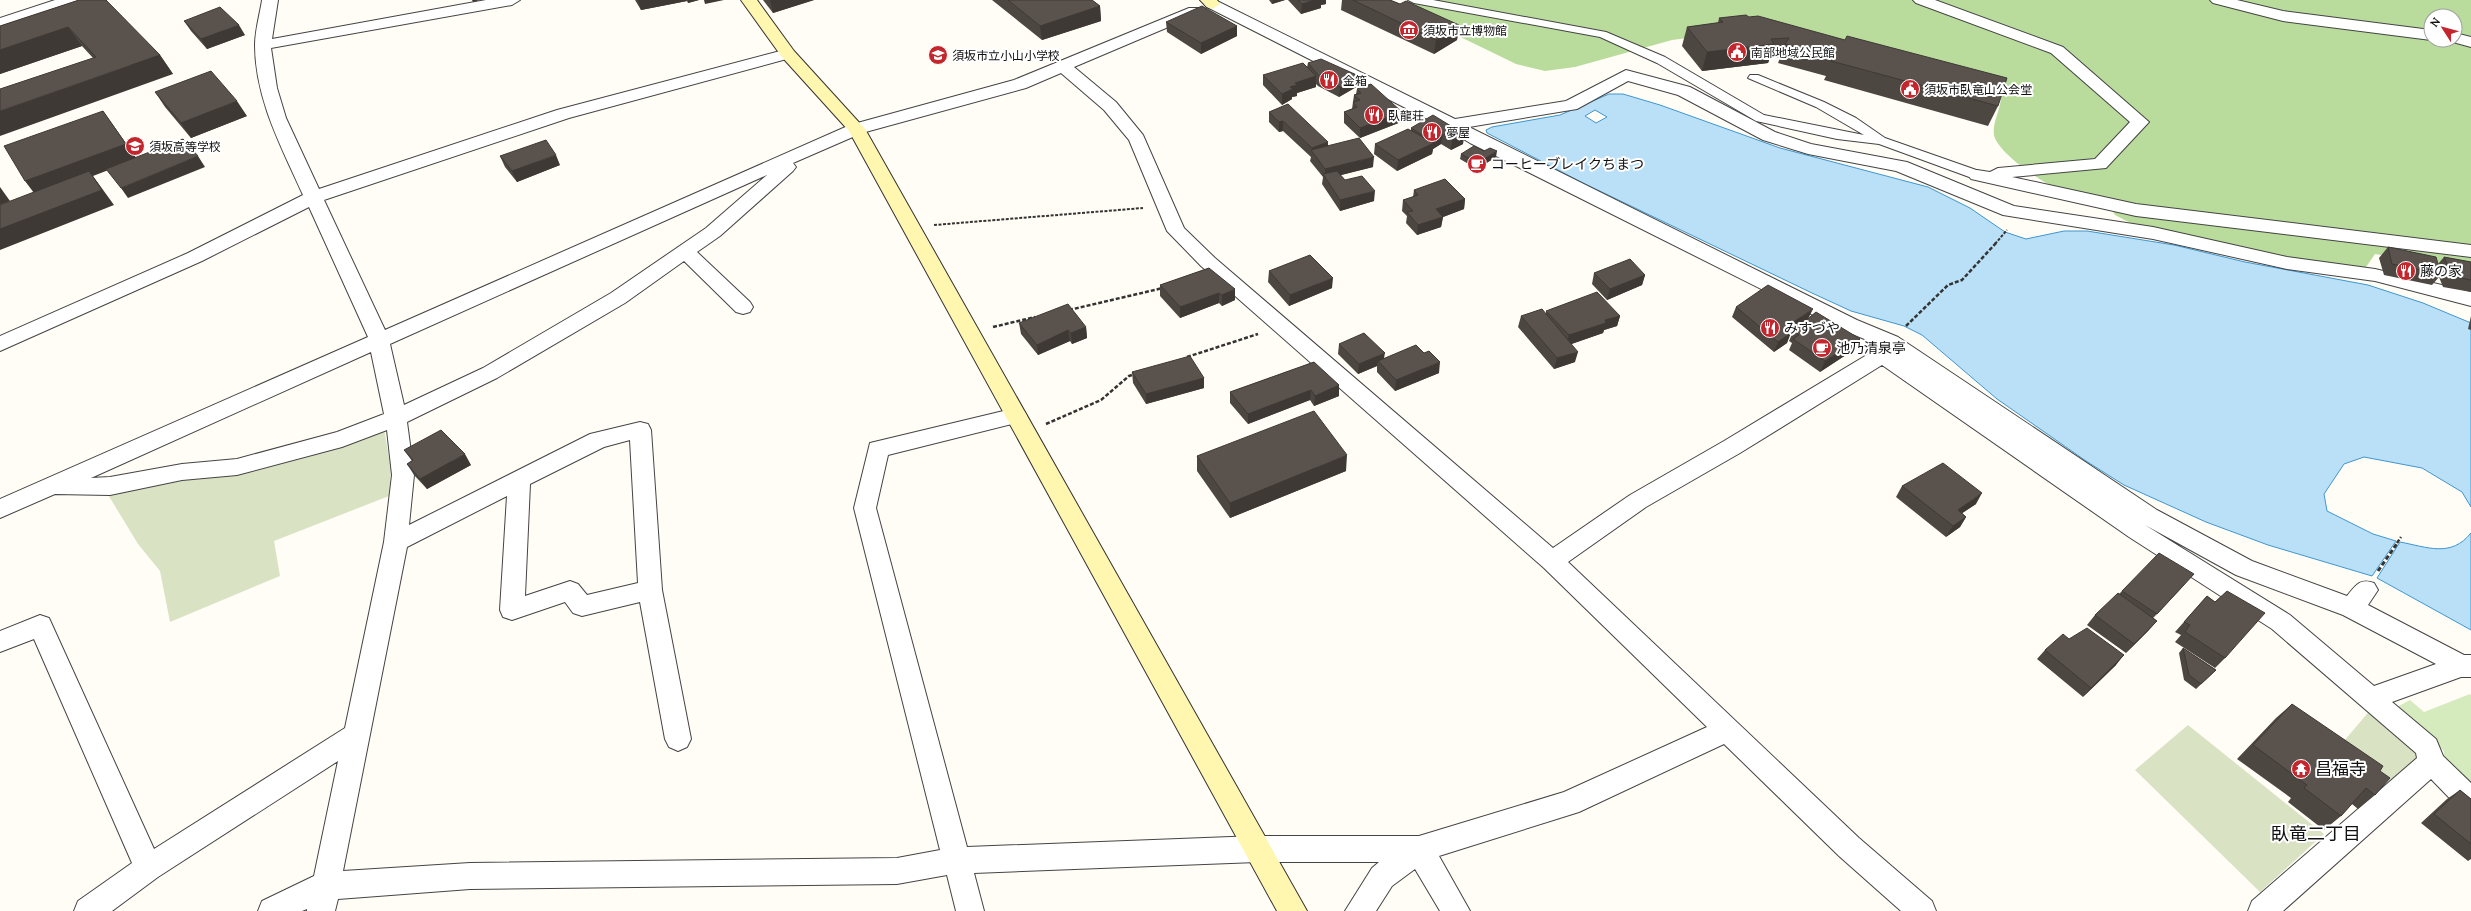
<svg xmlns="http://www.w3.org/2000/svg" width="2471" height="911" viewBox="0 0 2471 911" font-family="Lora,'Noto Sans JP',serif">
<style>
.green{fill:#d5ebbd}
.forest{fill:#b9dc9c;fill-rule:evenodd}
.cemetery{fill:#d9e3c4}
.water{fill:#b9e0f7;stroke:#3f96cf;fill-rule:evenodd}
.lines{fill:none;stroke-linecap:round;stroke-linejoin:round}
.lane-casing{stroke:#444;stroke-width:2}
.street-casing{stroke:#444;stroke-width:2}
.secondary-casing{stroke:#333;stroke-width:2}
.path-far2{stroke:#333;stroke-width:2;stroke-dasharray:3 1.5;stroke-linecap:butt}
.path-far1{stroke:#333;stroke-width:2.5;stroke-dasharray:4 2;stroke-linecap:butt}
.path{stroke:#333;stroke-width:3;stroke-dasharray:4.5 2.5;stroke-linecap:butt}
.lane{fill:#fff;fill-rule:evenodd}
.street{fill:#fff;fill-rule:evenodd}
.secondary{fill:#fff6b0;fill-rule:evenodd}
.wall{fill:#4d4742}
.shaded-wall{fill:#3f3936}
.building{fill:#5a524d;stroke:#3f3936}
.labels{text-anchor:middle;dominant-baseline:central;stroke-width:4;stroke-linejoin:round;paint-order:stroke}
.far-poi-label{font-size:12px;fill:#111;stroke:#fff;text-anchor:start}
.poi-label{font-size:14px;fill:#111;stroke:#fff;text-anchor:start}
.near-poi-label{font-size:17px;fill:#111;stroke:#fff;text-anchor:start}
.near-neighbourhood-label{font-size:18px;fill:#111;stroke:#fff}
</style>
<rect width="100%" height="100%" fill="#fffdf5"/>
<path class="green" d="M2470,694L2471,695V792L2444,766V751L2397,707L2410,700L2424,712Z"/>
<path class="forest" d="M1408,0H2471V271L2375,254L2364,270L2284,258L2136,226L2115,215L2108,204C2092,199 2074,195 2058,189C2042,183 1997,152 1994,135C1992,122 2001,110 2001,96L1749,30L1672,40L1575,67L1545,71L1516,64L1442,28L1411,9ZM2431,16H2455V40H2431Z"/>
<path class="cemetery" d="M384,429L391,469L389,496L274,541L280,576L170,622L160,571L138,544L107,493Z
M2372,708L2423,753L2387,785L2338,748Z
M2188,725L2324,834L2260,892L2135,770Z"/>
<path class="water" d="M1609,94H1623L1660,105L1780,148L1928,187L1970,208L2005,232L2026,239L2064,231H2087L2174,245L2245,262L2368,285L2423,303L2471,323V507L2462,492L2422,468L2364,457L2344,464L2324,494L2327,511L2373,534L2396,541L2372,576L2268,545L2206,522L2124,485L2086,461L1997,399L1922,335L1904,326L1851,311L1812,293L1583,183L1487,133L1486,130L1492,127L1560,115ZM1595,110L1607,117L1596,123L1585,116Z
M2471,533V630L2377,578L2400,542C2427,547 2451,558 2471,533Z"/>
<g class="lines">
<g class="lane-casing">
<path id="lane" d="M1408,0H1433L1606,32L1665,57L1764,115L1864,135L1816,107L1748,78L1750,75H1758L1824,102L1856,118L1885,138L1982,172L1984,175L1982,178H1972L1879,144L1837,139L1756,121L1657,63L1600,37L1414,3Z"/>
</g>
<g class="street-casing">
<path id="street" d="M55,0H79L76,3L0,28V18Z
M262,0H278L272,39L486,0H520L512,5L271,48L277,88L286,118L319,189L557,110L788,49L796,54L794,57L569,118L324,200L385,330L850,125L1014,80L1189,8H1199L1202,11L1199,14L1074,67L1116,102L1143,135L1184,228L1215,258L1553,548L1630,495L1724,441L1875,350L1882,348L1888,349L1843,330L1470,143L1447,129L1207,7L1204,4L1207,1H1217L1455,119L1566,101L1626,70L1690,87L1775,132L1811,144L1907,162L2014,206L2153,227L2287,257L2375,269L2471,292V306L2375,281L2287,269L2153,239L2003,215L1896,171L1808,154L1763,140L1678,95L1628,81L1577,109L1469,127L1857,320L1898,337L2157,510L2252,561L2347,596C2356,585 2360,578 2374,583L2378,590L2368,605L2464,655H2471V677H2461L2392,702L2436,739L2443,756L2471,783V813L2461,810L2431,779L2283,911H2248L2252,901L2417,758L2416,753L2272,629L2129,537L1882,365L1740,453L1646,507L1568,562L1859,838L1932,901L1936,911H1901L1839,856L1724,744L1579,812L1439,856L1470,911H1440L1415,869L1392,886L1376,911H1345L1372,868L1379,862H1257L974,873L984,911H956L947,875L897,884L470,889L338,899L335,911H307V909L302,911H258L262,901L314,876L338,761L158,877L112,911H74L78,901L132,863L34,639L0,652V631L40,615L49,618L154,849L345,728L384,542L392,475L387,430L342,447L237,475L182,480L110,495L55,494L0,518V499L368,337L309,207L202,261L0,351V336L188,253L303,195C282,148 255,99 255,45C255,30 260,14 262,0ZM1061,73L1104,110L1129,140L1167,231L1201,266L1544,568L1707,727L1564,792L1419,836H1257L967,847L876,508L888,455L1024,421L1027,416L1024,411L1016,408L870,443L854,508L940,850L897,858L470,863L343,871L407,547L507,496L500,610L503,617L512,620L565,602L573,613L582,616L640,602L665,739L669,747L678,751L687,747L691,739L662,590L651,430L648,424L640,422L590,434L409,525L414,475L407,422L497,378L625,303L684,261L736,312L743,314L750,312L753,307L750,302L697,252L720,236L793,171L796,167L793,163L862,133L1026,88ZM767,175L706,228L611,293L483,368L404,405L390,344ZM371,352L384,414L337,432L237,459L182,464L110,477L91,478ZM630,440L638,583L587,595L578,584L570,581L525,596L530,484L604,447ZM2145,525L2236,575L2343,615L2436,664L2374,686L2290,615Z
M1913,0H1935L2063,47L2149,122L2106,168L2012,177L2136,204L2471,245V257L2136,216L1971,179L1968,175L1971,171L1977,170L1990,172L1998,168L2095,159L2130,122L2051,53L1916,3Z
M2210,0H2237L2283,11L2431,30V40L2283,21L2213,3Z
M2455,33L2471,37V47L2449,41L2455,40Z"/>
</g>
<g class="secondary-casing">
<path id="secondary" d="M741,0H757L794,51L865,129L1307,911H1277L849,131L782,57Z
M1200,0H1217L1220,4L1212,9L1207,7Z"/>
</g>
<path class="path-far2" d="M934,225L1143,208
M1995,244L2007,230"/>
<path class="path-far1" d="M1069,310L1163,288
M1906,326L1948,285L1962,280L1996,243
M993,327L1035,317
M1187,357L1258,334
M1046,424L1101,400L1129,376L1135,374
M2397,543L2401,537"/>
<path class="path" d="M2378,571L2398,542"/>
<use href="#lane" class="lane"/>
<use href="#street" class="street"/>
<use href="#secondary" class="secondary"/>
</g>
<path class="wall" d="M79,0L160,55L173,74L93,58L82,46L0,74V26Z
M635,0H699L688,3L687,1L641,10Z
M763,0H814L773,13Z
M992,0H1092L1100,6L1101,21L1042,40Z
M1269,0H1285L1272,4Z
M1288,0H1326V4L1321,5V8L1301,14Z
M1342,0H1390L1400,4L1459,25L1457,40L1434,54L1341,10Z
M1749,17L1998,106L1988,126L1824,80L1826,76L1778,63L1780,58H1770L1768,63L1702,71L1682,46L1687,27L1718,23L1719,18Z
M184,21L245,35L207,49L191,31Z
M1166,22L1237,26V36L1201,54L1167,32Z
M1308,63L1358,86L1339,97L1318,86L1316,84V87L1297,93V96L1292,97V99L1282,105L1263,85V75L1307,67Z
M1357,89L1402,112L1401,122L1360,138L1344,123V112L1352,109L1354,95L1356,94Z
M155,92L247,116L191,138L165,107Z
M1269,112L1328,146L1373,167L1340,175L1345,180L1374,201L1340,211L1322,184L1323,177L1310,161L1311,157L1283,131L1279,132L1269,122Z
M1411,128L1464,134L1463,144L1451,150L1441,144L1433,149L1432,154L1397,171L1374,154L1375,144L1411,130Z
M1484,151L1496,157L1477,169L1460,159L1461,154Z
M500,156L560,165L517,182L505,167Z
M1414,190L1465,199L1464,209L1443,217L1441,227L1417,235L1406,223L1407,216L1402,211L1403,200L1413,197Z
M2388,247L2438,264L2444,257L2471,262V292L2443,287L2439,277L2432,285L2384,275L2379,258Z
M1209,268L1235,300L1222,306L1219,303L1180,318L1160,296V285Z
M1269,271L1332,288L1289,306L1268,282Z
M1594,273L1645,275L1642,285L1607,300L1592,284Z
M1736,307L1809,318L1860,339L1855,349L1820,372L1789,350L1792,343L1789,341L1794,330L1800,325L1790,332L1787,343L1774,352L1732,317Z
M1546,311L1620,316L1617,326L1604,330L1603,333L1571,344L1575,362L1554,369L1518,327L1521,316L1546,313Z
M2471,316V330L2468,329Z
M1019,323L1086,327L1087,338L1072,344L1070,341L1038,355L1021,334Z
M1339,344L1384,358L1439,373L1395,391L1377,372V366L1358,374L1338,354Z
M1314,362L1339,396L1314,406L1310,400L1248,424L1230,403V392Z
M1132,372L1204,378V388L1146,404L1133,383Z
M404,450L471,465L427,489L414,475L407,464L412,461Z
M1197,456L1346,471L1230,518L1197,471Z
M1902,486L1976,504L1962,513L1966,517L1960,527L1946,537L1896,497Z
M2185,584L2153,618L2157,621L2148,631L2126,653L2087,625L2095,615L2119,594L2122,591Z
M2207,596L2215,602L2225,658L2215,668L2175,642L2181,635L2175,632Z
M2069,639L2116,665L2083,697L2037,659L2045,650Z
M2183,648L2216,670L2196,689L2184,680L2179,653Z
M2292,704L2375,795L2358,809L2352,804L2341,816L2324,830L2288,802L2291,798L2237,759L2276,718Z
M2460,790L2471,799V859L2468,861L2421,823L2447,799Z"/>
<path class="shaded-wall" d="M472,0H480L473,2Z
M638,0H686L687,1L641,10Z
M688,0H699L688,3Z
M704,0H724L705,4Z
M770,0H814L773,13Z
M1273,0H1285L1272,4Z
M1315,0H1326V4L1321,5V8L1301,14L1302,4Z
M1100,6L1101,21L1042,40L1040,26Z
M239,25L245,35L207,49L201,39Z
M1459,25L1457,40L1434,54L1436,40Z
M1237,26V36L1201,54V43Z
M68,27L82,46L0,74V50Z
M1774,44L1768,63L1702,71L1707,52Z
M160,55L173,74L0,136V111Z
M1316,76V87L1297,93V96L1292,97V99L1282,105V94L1295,83Z
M1359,76L1358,86L1339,97L1340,87Z
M237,101L247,116L191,138L181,123Z
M103,111L137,159L93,176L114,205L0,250V229L37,197L25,181Z
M1402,112L1401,122L1360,138V128Z
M1283,121V131L1279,132V122Z
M1443,134L1441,144L1433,149L1432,154L1397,171L1398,160L1430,145L1431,140Z
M1464,134L1463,144L1451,150L1452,140Z
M1328,142V152L1312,151V148Z
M1497,151L1496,157L1477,169L1478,163Z
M556,155L560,165L517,182L512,171Z
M198,156L205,167L128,198L121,188Z
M1374,157L1373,167L1326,179L1325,176V169Z
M0,187L10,201L0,205Z
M1375,191L1374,201L1340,211V200Z
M1465,199L1464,209L1443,217L1441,227L1417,235L1418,225L1436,209Z
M1645,275L1642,285L1607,300L1610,289Z
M1333,278L1332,288L1289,306L1290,295Z
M1235,289V300L1222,306V295Z
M1219,293V303L1180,318V307Z
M1813,309L1808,319L1782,338L1786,327Z
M1620,316L1617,326L1604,330L1603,333L1566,346L1569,335L1605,320Z
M1086,327L1087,338L1072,344L1071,333Z
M1068,330L1070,341L1038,355L1037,345Z
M1791,333L1787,343L1774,352L1778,342Z
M1860,339L1855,349L1820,372L1825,361Z
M1578,352L1575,362L1554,369L1557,358Z
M1385,353L1383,363L1378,361L1377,366L1358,374L1359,364Z
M1440,362L1439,373L1395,391L1396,380Z
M1204,378V388L1146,404V394Z
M1339,385V396L1314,406L1315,396Z
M1311,390L1310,400L1248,424V414Z
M465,454L471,465L427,489L420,479Z
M1347,455L1346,471L1230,518V503Z
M1982,493L1976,504L1952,520L1958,510Z
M1966,517L1960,527L1946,537L1953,526Z
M2194,574L2185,584L2148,624L2157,614Z
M2157,621L2148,631L2126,653L2134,644Z
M2124,655L2116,665L2083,697L2091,688Z"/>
<path class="building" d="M79,0H106L160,55L0,111V89L96,57L68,27L0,50V26Z
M1008,0H1092L1100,6L1040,26Z
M1298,0H1315L1302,4Z
M1353,0H1390L1400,4L1406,1L1459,25L1436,40Z
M1202,6L1237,26L1201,43L1166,22Z
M220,7L239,25L201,39L184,21Z
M1746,15L1749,17L1758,16L1845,40L1847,36L2007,78L1998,106L1831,61L1834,57L1785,44L1789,38L1771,39L1774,44L1707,52L1687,27L1723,22L1719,18Z
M1321,59L1359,76L1340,87L1319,76L1308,63Z
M1303,63L1316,76L1295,83L1297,85L1290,87L1293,89L1282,94L1263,75Z
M211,71L237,101L181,123L155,92Z
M1371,84L1402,112L1360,128L1344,112L1357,107L1353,102L1360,100L1354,95L1361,93L1357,89Z
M1288,104L1328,142L1312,148L1283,121L1279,122L1269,112Z
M103,111L126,144L25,181L4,146Z
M1433,115L1464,134L1452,140L1443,134L1431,140L1411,128Z
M1408,129L1434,143L1398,160L1375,144Z
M1359,138L1374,157L1325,169L1311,150Z
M183,139L198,156L121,188L106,169Z
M546,140L556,155L512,171L500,156Z
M1474,146L1484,151L1490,148L1497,151L1478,163L1461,154Z
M89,171L102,190L0,229V205Z
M1337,171L1345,180L1362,176L1375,191L1340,200L1323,174Z
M1445,179L1465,199L1436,209L1443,217L1418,225L1407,212L1413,211L1403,200L1418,195L1414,190Z
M2388,247L2436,257L2441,274L2392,264Z
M1310,255L1333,278L1290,295L1269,271Z
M2444,257L2471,262V280L2452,276Z
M1630,259L1645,275L1610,289L1594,273Z
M1209,268L1235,289L1222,295L1219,293L1180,307L1160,285Z
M1768,285L1813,309L1786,327L1791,333L1778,342L1736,307Z
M1597,292L1620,316L1605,320L1606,323L1569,335L1546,311Z
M1068,304L1086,327L1071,333L1068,330L1037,345L1019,323Z
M1542,309L1578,352L1557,358L1521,316Z
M1816,312L1860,339L1825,361L1793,339L1799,335L1794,330Z
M1364,333L1385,353L1359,364L1339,344Z
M1416,345L1424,353L1429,351L1440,362L1396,380L1378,361Z
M1190,356L1204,378L1146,394L1132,372Z
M1314,362L1339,385L1315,396L1311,390L1248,414L1230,392Z
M1314,411L1347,455L1230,503L1197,456Z
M441,430L465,454L420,479L407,464L413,460L404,450Z
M1943,463L1982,493L1958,510L1966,517L1953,526L1902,486Z
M2159,553L2194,574L2157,614L2122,591Z
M2227,591L2265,613L2225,658L2185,632L2190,625L2184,622L2207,596L2215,602Z
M2118,593L2157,621L2134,644L2095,615Z
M2087,628L2124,655L2091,688L2045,650L2063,634L2069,639Z
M2183,648L2216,670L2201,684L2189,675Z
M2292,704L2383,766L2380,771L2390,778L2375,795L2366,788L2341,816L2304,788L2307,785L2253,745Z
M2460,790L2471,799V844L2434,814Z"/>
<defs>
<g id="museum-disc" transform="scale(1)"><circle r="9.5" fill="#c4262e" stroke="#fff"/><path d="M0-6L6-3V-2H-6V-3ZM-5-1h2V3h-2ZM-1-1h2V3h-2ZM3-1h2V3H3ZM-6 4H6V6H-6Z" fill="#fff"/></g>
<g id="civic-disc" transform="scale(1)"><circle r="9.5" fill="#c4262e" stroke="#fff"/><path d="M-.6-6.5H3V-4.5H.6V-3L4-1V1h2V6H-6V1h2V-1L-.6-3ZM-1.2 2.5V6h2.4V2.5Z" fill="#fff"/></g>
<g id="school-disc" transform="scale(1)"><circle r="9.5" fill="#c4262e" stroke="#fff"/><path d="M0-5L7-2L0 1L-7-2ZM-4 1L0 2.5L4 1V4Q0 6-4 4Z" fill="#fff"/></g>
<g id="restaurant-disc" transform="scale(1)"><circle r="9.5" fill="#c4262e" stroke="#fff"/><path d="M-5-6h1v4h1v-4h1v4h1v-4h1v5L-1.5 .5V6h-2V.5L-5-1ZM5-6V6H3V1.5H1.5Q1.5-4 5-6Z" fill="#fff"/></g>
<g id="cafe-disc" transform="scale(1)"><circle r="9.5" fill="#c4262e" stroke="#fff"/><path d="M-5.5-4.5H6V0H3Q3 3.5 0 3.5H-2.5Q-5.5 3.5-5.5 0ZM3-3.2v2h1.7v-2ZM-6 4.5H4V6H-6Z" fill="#fff"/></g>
<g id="temple-disc" transform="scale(1)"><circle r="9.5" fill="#c4262e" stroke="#fff"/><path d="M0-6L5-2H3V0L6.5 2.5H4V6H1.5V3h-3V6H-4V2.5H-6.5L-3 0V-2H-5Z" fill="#fff"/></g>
</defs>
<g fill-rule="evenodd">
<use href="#museum-disc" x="1409" y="30"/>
<use href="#civic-disc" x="1737" y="52"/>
<use href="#school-disc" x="938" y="55"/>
<use href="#restaurant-disc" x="1329" y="80"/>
<use href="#civic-disc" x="1910" y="89"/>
<use href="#restaurant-disc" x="1374" y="115"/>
<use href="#restaurant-disc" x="1432" y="132"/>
<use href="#school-disc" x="135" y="146"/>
<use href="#cafe-disc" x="1477" y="164"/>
<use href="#restaurant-disc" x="2406" y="271"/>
<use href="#restaurant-disc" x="1770" y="328"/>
<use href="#cafe-disc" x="1822" y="348"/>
<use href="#temple-disc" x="2301" y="769"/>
</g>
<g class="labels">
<g class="far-poi-label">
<text x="1423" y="30">須坂市立博物館</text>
<text x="1751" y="52">南部地域公民館</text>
<text x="952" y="55">須坂市立小山小学校</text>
<text x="1343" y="80">金箱</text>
<text x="1924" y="89">須坂市臥竜山公会堂</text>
<text x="1388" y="115">臥龍荘</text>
<text x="1446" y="132">夢屋</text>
<text x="149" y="146">須坂高等学校</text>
</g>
<g class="poi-label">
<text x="1491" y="164">コーヒーブレイクちまつ</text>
<text x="2420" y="271">藤の家</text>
<text x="1784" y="328">みすづや</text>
<text x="1836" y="348">池乃清泉亭</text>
</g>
<g class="near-poi-label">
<text x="2315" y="769">昌福寺</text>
</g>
<g class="near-neighbourhood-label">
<text x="2316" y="833">臥竜二丁目</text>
</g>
</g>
<g transform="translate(2443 28) rotate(306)"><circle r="19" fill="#ffffff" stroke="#a0a0a0"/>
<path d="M0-3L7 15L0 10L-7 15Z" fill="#c4262e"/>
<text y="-6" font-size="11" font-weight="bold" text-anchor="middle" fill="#111111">N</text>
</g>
</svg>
